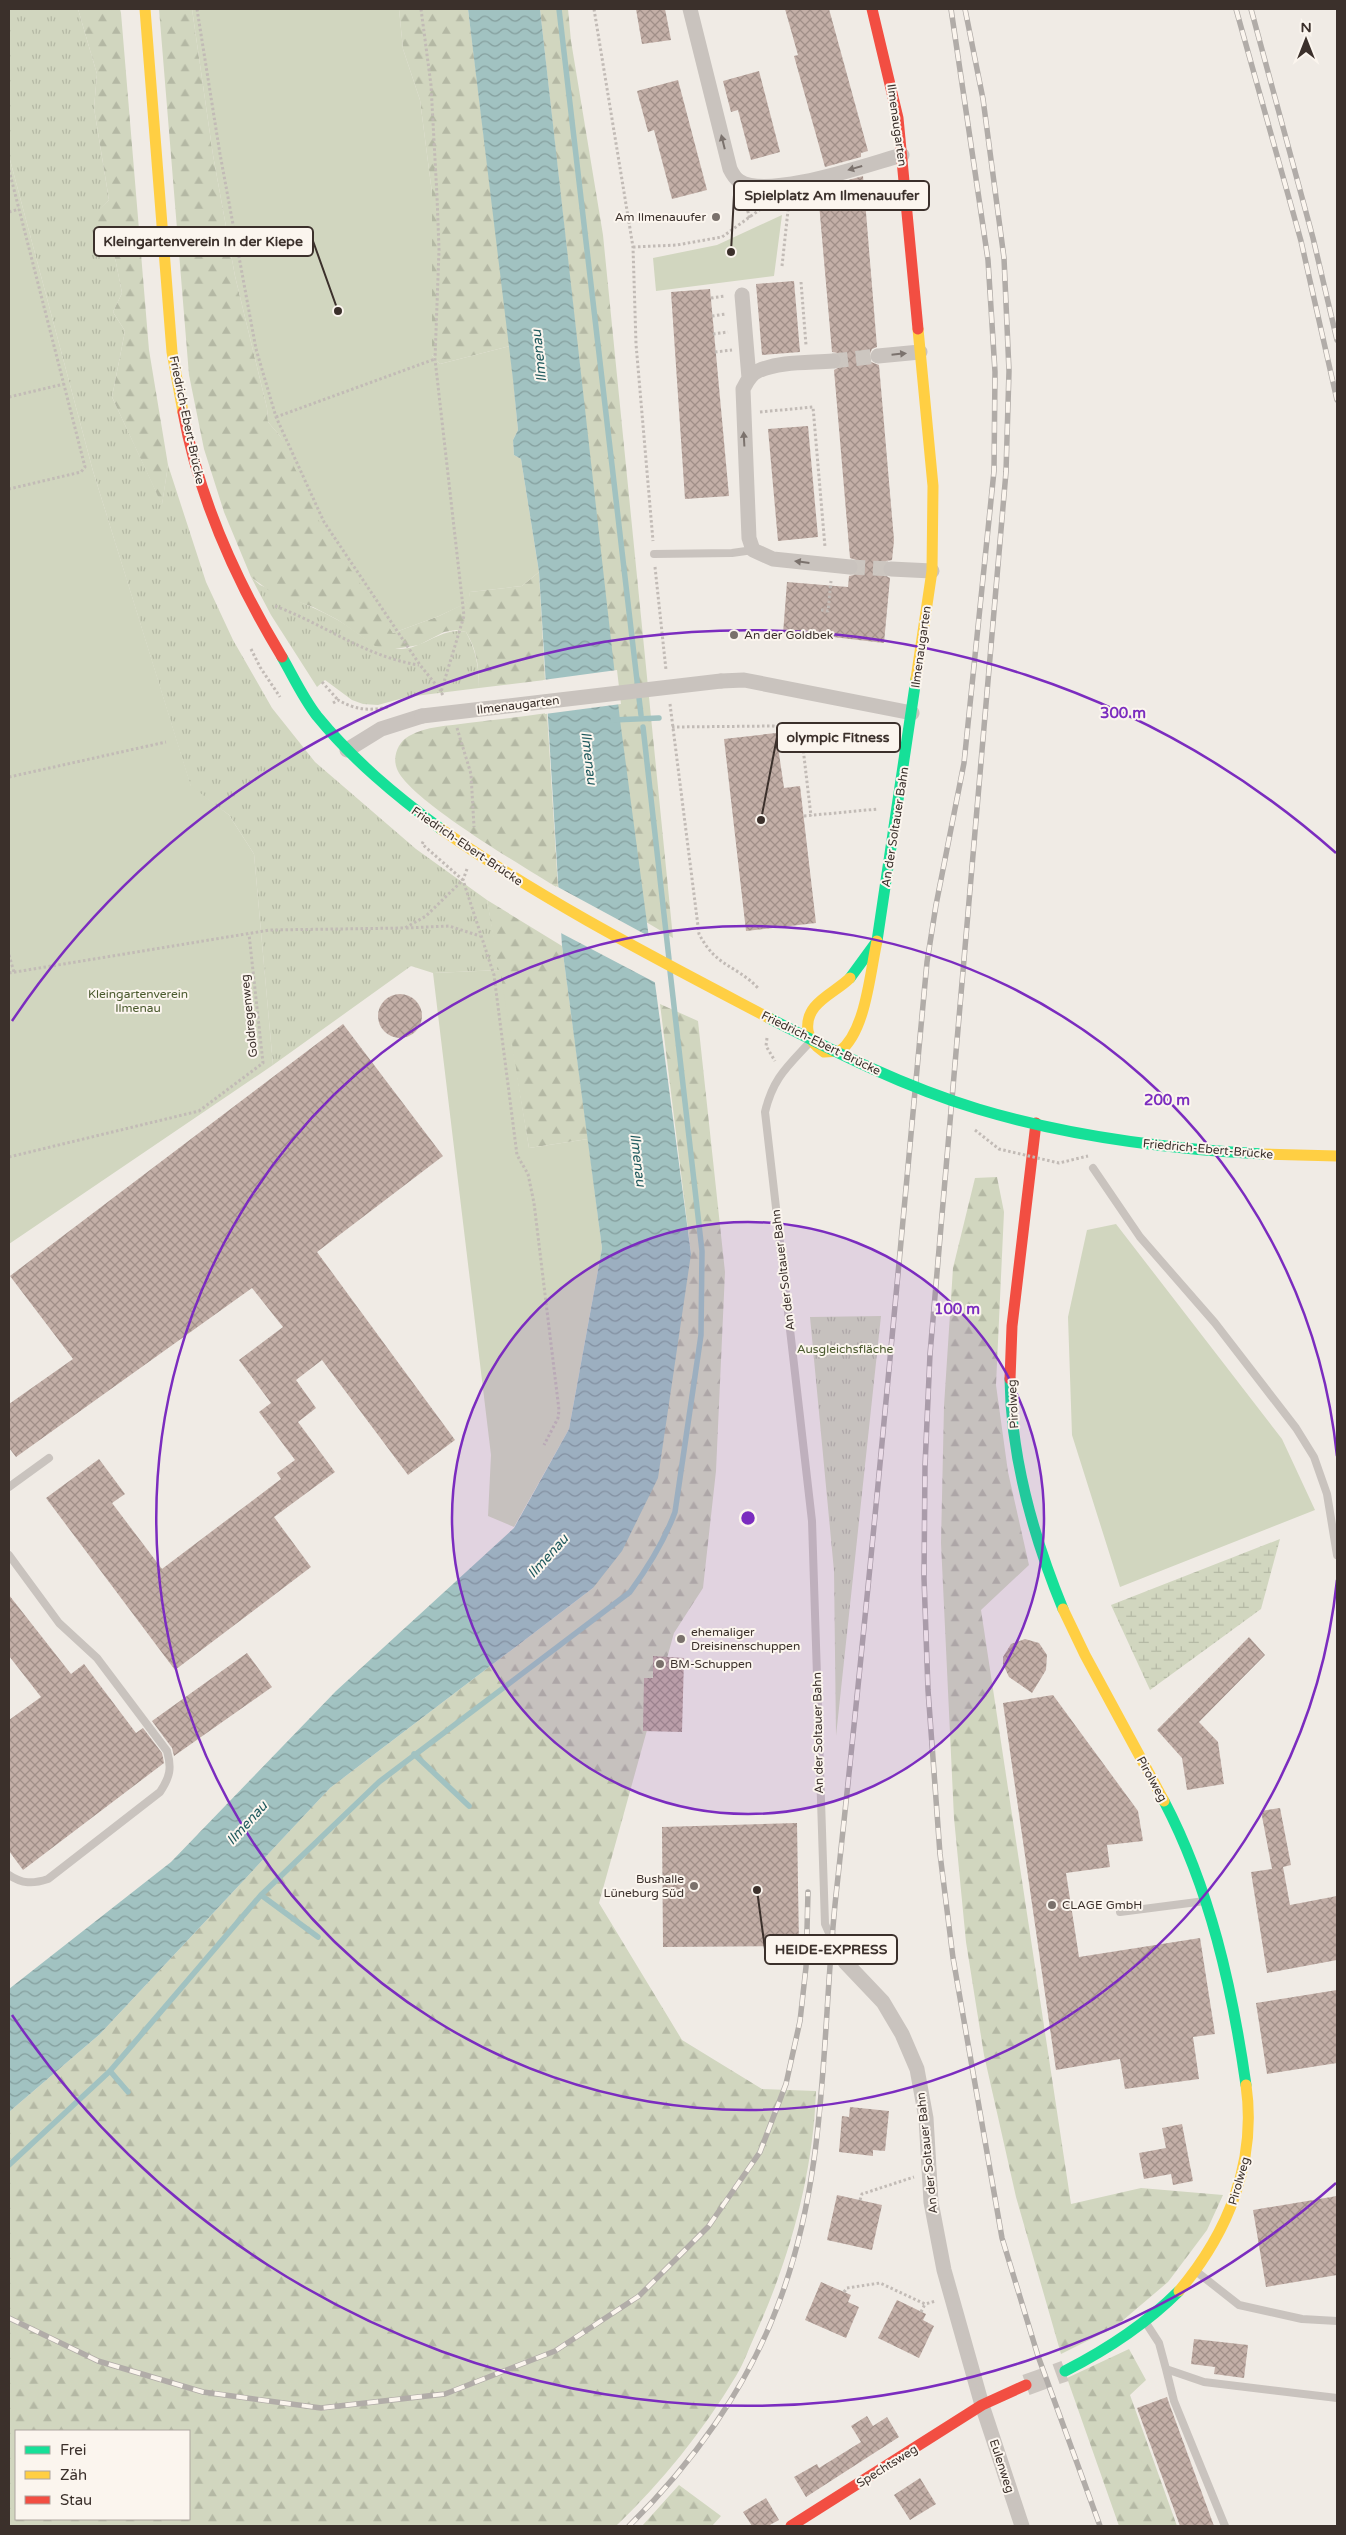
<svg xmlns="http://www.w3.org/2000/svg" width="1346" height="2535" viewBox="0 0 1346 2535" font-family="'Varela Round',sans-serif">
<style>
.grass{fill:url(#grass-tufts)}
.forest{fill:url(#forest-firs);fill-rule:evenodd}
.wetland{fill:url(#wetland-marsh)}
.green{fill:#d1d6bf}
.water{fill:url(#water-waves)}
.pier{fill:#f0ebe5}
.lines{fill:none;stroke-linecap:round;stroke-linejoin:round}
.stream{stroke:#a1c2c1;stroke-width:5.5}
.building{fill:url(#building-cross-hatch)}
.street-tunnel{stroke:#ccc6c0;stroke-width:15;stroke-dasharray:15 8;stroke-linecap:butt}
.secondary-tunnel{stroke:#ccc6c0;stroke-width:21;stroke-dasharray:21 11;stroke-linecap:butt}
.path{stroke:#c2bbb6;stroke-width:3;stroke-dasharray:2.5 2.5;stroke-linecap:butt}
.lane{stroke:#c9c3be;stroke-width:8}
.street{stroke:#c9c3be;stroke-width:15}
.fast{stroke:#16e098;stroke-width:11}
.slow{stroke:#ffcf43;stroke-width:11}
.jam{stroke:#f24e42;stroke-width:11}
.rail-casing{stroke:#b1aca8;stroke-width:5.5}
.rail{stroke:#fbf5ee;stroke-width:4;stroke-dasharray:11;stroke-linecap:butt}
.path-bridge{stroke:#c2bbb6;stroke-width:3;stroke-dasharray:2.5 2.5;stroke-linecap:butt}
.street-bridge{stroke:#c9c3be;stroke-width:15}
.fast-bridge{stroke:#16e098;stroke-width:11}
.slow-bridge{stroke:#ffcf43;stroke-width:11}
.oneway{fill:#7b726d}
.ring{fill:none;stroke:#7b2cbf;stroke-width:2.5}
.poi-dot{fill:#7a716c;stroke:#fbf5ee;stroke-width:2}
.labels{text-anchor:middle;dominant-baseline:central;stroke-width:4;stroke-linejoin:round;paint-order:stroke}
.street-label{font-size:12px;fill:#3b302b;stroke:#fbf5ee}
.poi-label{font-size:12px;fill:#3b302b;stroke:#fbf5ee;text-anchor:start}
.park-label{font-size:12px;fill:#4a5a2e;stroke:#fbf5ee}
.water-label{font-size:14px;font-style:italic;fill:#1f5a5e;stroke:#fbf5ee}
.centre{fill:#7b2cbf;stroke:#fbf5ee;stroke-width:2.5}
.ring-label{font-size:15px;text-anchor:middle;font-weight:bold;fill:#7b2cbf;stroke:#fbf5ee;stroke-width:4;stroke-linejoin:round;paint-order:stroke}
.leader{fill:none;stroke:#3b302b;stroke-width:2}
.callout-dot{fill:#3b302b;stroke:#fbf5ee;stroke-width:2}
.callout{fill:#fbf5ee;stroke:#3b302b;stroke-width:2}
.callout-label{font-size:14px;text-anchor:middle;font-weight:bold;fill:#3b302b}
</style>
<defs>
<pattern id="grass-tufts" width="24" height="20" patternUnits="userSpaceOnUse" patternTransform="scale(1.25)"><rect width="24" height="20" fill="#d1d6bf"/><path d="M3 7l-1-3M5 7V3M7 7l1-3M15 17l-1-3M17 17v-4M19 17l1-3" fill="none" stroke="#b4b8a4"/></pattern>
<pattern id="forest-firs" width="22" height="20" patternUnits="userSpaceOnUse" patternTransform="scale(1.25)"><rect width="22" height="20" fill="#d1d6bf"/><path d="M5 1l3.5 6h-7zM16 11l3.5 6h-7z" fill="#b4b8a4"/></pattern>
<pattern id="wetland-marsh" width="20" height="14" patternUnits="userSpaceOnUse" patternTransform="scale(1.25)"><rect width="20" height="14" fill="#d1d6bf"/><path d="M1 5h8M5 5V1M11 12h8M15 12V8" fill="none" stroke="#b4b8a4"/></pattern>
<pattern id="water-waves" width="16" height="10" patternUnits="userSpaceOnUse" patternTransform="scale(1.25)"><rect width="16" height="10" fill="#a1c2c1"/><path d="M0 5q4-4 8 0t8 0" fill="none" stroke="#849e9d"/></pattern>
<pattern id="building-cross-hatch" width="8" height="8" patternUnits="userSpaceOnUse" patternTransform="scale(1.25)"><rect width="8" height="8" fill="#c3afa7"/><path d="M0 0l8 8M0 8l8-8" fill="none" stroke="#a08f88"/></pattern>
</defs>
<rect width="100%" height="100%" fill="#f0ebe5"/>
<path class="grass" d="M9,9H78L97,74L94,108L109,200L97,213L99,241L112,242L122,293L113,312L125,331L112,397L162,504L168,465L206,582L233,640L272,708L315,762L416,849L487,900L500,970L433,973L411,966L273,1065L254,854L229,815L191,787L93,471L9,156Z
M251,577L260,585C285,596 310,605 334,618C358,630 367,647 397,649C422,651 441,626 466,632C476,650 479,667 479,688L407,697L378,705L363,704L352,700L325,680L317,687L271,615Z
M881,1316L836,1736L834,1571L810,1317Z"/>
<path class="forest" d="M78,9H120L121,13L149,350L168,465L162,505L112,397L125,331L113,312L122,293L112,243L99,241L96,213L109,200L94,108L97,74Z
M159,9H192L213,155L235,276L267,408L268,422L280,436L393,633L439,616L468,602L470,592L522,586L539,572L545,680L479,688C479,667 477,650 466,632L456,630L444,632L419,645L389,650L375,646L338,620L313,607L271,592L251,577L224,512L204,449L189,375Z
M399,9H468L510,346L440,364L432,355V193L420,100L403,49Z
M540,9H568L571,41L603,235L673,938L641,919Z
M547,713L558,888C526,868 409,800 397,769C392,757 398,742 409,736C426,726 448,726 468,723C494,720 521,717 547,713Z
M487,900L562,946L588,1139L529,1148Z
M660,1004L698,1021L725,1272L716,1471L703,1588L674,1633L599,1903L682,2040L762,2089L816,2091C813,2175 790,2258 755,2335C749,2348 744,2363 736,2376C703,2431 662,2482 616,2526H9V2112L100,2034L330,1788L593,1588L691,1254ZM16,2431H189V2519H16Z
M997,1177L1004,1212L996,1385L1008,1472L1029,1565L981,1610L1071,2204L1141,2188L1223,2195L1207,2230L1168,2282L1115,2327L1061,2354L1016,2197L984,2055L966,1942L954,1818L941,1543L944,1406L953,1268L975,1178Z
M1129,2349L1146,2380L1130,2395L1177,2526H1119L1067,2378Z
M679,2485L721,2516L712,2526H642Z"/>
<path class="wetland" d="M1280,1539L1261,1609L1150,1690L1111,1605Z"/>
<path class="green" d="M192,9H399L403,49L420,100L432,193V355L440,364L510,346L518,430L513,440L514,455L521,459L539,572L522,586L470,592L469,602L439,616L393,633L320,523L280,436L268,422L267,408L235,276L213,155Z
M9,156L93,471L191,786L229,815L254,854L273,1065L9,1244Z
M782,215L774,276L656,291L653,258L717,245Z
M500,970L529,1148L588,1139L602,1248L569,1429L514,1527L488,1516L491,1455L433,973Z
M1116,1224L1282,1439L1315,1510L1120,1587L1072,1435L1068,1317L1087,1230Z"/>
<path class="water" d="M468,9H540L620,720L691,1254L658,1478L622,1551L593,1588L330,1788L100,2034L9,2112V1989L171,1862L336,1691L514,1528L569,1429L602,1248L562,946L539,572L521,459L514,455L513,440L518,430L513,380Z"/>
<path class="pier" d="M617,670L621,704L545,714L543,680Z
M556,886L652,938L658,984L559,932Z"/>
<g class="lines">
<path class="stream" d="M559,9L641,715
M613,720L659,718
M643,727L669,959
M414,1754L469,1806
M261,1895L318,1937
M110,2071L128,2092
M9,2165L110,2071L261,1895L379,1782L630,1592C649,1566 664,1542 675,1512L701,1335L702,1251L670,971"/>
</g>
<path class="building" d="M636,9H665L671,40L642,44Z
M785,9H829L868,151L861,153V157L825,167L794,56L798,55Z
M759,71L780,152L751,160L738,110L731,112L723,81Z
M678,80L707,190L672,199L654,130L648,132L637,91Z
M863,176L877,347L872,349L869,356L871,362L879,365L894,540L892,560L886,561L882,568L883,574L890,578L884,643L816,635V637L783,634L787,582L848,587L849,576L854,575L859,568L856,560L850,558L834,370L841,366L842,360L838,353L832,352L818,192L831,189L830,185Z
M794,281L800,352L762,355L756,284Z
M710,289L729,496L685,499L671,292Z
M808,426L818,537L778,541L768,429Z
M776,733L784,788L800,786L816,923L746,931L724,739Z
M378 1016a22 22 0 1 1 44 0a22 22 0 1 1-44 0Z
M343,1024L443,1156L317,1252L455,1440L408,1475L322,1360L296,1380L316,1408L298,1422L335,1472L274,1517L311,1567L175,1670L46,1498L99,1459L125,1494L112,1503L162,1569L281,1479L277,1473L295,1460L259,1412L271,1403L239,1360L283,1327L252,1288L16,1457L9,1448V1404L73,1359L10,1276Z
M9,1595L71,1674L84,1664L136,1733L143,1728L162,1753L164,1763L23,1870L9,1851V1720L41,1697L9,1656Z
M1249,1637L1265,1655L1199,1722L1218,1742L1224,1784L1187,1790L1182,1758L1157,1730Z
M1025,1639L1039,1643L1047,1655L1046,1670L1032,1693L1009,1677L1003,1664V1657L1011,1644Z
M247,1653L272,1687L174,1756L172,1748L152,1721Z
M653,1656L684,1658L682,1732L643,1731L644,1678H653Z
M1053,1695L1138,1811L1143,1841L1107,1845L1110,1867L1066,1873L1079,1957L1200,1938L1215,2034L1193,2037L1199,2079L1125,2089L1120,2059L1056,2070L1003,1703Z
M1280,1808L1291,1865L1283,1867L1290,1905L1337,1896V1960L1267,1973L1251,1872L1272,1869L1261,1811Z
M797,1823L799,1946L663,1947L662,1827Z
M1337,1990V2063L1267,2074L1256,2003Z
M850,2107L889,2111L885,2151L873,2150V2156L839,2152L842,2116L849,2117Z
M1182,2124L1193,2181L1173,2185L1171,2174L1144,2179L1139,2153L1166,2148L1162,2128Z
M837,2195L882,2205L872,2250L827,2240Z
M1337,2196V2275L1266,2287L1253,2210Z
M821,2282L851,2295L848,2302L859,2307L846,2338L805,2320Z
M897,2300L926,2314L923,2320L934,2326L919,2358L878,2338Z
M1194,2339L1248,2345L1244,2378L1214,2374L1215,2367L1191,2364Z
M1167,2397L1169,2403L1214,2526H1180L1137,2408Z
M867,2416L873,2426L887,2417L899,2437L806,2497L794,2477L817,2464L819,2468L861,2442L851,2426Z
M920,2478L936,2504L910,2520L894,2495Z
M766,2498L779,2520L768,2526H752L743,2512Z"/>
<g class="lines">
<path class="street-tunnel" d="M833,361L878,356
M850,567L891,569"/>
<path class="secondary-tunnel" d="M1026,2385L1065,2371"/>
<path class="path" d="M197,9L220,154L256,349L276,417L324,522L420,665L441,691
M421,9L431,85L437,196L439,250L435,359L464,616L441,692L444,697
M594,9L633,247L636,344L653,541
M9,170L85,467L81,472L9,489
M745,201L750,219
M9,212L19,209
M633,247L677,245L722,237L769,203
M782,266L789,201
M801,282L806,345
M711,298L725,296
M712,316L726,314
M713,334L728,332
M715,352L732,350
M9,397L64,384
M760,412L813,407L825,547
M276,417L435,359
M655,567L666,670
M275,606C324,624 366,657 419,665
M821,610L828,611L831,581
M251,649L260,667L280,697
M322,682L338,700
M333,703L338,700C356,710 369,711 388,707
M670,704L699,934C717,968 735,964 758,988
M672,727L773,726L825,737
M457,728L471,774L474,827
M801,731L811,816
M9,777L166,742
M804,816L878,809
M467,869L463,880L494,975L517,1155L528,1174L534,1203L559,1410L558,1418L544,1445
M406,928L449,926L480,936
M9,955L14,972
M9,973L270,930L405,928L426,916L463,880L422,844L424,840
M767,1038L766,1046L775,1061
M9,1157L199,1111L263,1063L249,934
M860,2200L862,2194L914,2177
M844,2292L847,2288L880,2283L925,2304L936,2301
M921,2312L925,2304"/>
<path class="lane" d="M654,554L732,553L753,550
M810,1042C787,1067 773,1078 765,1112L812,1521L825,1924L832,1940
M1093,1168L1140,1237L1215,1323L1296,1428L1314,1457L1327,1494L1337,1555
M9,1487L49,1458
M9,1555L59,1623L97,1658L167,1751C172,1768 170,1777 160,1792L48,1879C33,1884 22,1884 9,1875
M1120,1912L1205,1901
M1197,2272L1239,2305L1302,2319L1337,2321
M1146,2323L1159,2343L1166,2369L1204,2382L1337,2398
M1166,2369L1174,2401L1225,2526"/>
<path class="street" d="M690,9L730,169C732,173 736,179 739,181C768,200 869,164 902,155
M742,295L749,378
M878,356L920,352
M833,361C810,363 780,361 758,371C750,374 747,382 743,389L749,538L753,550L773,559L850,567
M891,569L932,571
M721,681L744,680L912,713
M347,750L381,729L422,716
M832,1940L845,1962L883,2002L902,2034L917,2069L926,2118L931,2202L944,2270L982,2405L1022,2526"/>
<path class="fast" d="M282,657C293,676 303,698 317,716C353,760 395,795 441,829
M850,978L877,941L916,679
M1010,1379C1011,1459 1033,1536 1063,1609
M1164,1801C1210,1889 1232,1987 1246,2085
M1065,2371C1108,2349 1145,2325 1179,2291"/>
<path class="slow" d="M145,9L172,352L183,412
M916,679L932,571L933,486L918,329
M850,978C834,994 804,1003 808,1031C810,1041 816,1047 824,1052L840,1051C866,1031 870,972 877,941
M1063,1609L1085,1655L1164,1801
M1179,2291C1228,2233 1257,2162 1246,2085"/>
<path class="jam" d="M872,9L898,118L918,329
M183,412C199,499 236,581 282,657
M1010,1379L1012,1326L1036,1123
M791,2526L982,2405L1026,2385"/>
<g class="rail-casing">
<path id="rail" d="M965,9L983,99L1004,258L1009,371L1006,472L930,1354L925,1466L924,1578L928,1690L940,1854L953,1958L1002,2238L1038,2356L1100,2526
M1236,9L1301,241L1337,400
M1251,9L1313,238L1337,340
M9,2318L98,2361L203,2392L321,2408L445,2394L555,2351L639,2296L708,2227L760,2152L786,2084L800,2021L806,1967L808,1892
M629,2526C692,2464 747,2388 778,2305C829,2172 821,2035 836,1895C870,1585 898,1273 927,962L936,905L964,763L994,471L995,372L988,260L951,9"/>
</g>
<use href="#rail" class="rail"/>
<path class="path-bridge" d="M975,1130L999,1149L1059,1163L1088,1156"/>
<path class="street-bridge" d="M422,716L721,681"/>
<path class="fast-bridge" d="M769,1018C837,1053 905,1087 978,1109C1071,1137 1167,1149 1263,1154"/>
<path class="slow-bridge" d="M441,829C545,902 657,959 769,1018
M1263,1154L1337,1156"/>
</g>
<defs><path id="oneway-solid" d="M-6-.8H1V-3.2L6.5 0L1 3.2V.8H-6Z" transform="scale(1.25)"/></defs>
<g class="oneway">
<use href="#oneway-solid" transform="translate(723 142) rotate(-104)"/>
<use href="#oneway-solid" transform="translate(855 168) rotate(164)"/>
<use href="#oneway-solid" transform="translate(899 354) rotate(-6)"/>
<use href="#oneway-solid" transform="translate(744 439) rotate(-93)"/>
<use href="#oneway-solid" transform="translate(802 562) rotate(-173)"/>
</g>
<circle cx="748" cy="1518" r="296" fill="#7b2cbf" fill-opacity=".12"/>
<g class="ring">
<circle cx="748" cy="1518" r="296"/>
<path d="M1337 1580A592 592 0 1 1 1337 1456"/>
<path d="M1336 2183A888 888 0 0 1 12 2015M12 1021A888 888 0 0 1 1336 853"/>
</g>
<g class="poi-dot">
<circle cx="716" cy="217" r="5"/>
<circle cx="734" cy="635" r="5"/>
<circle cx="681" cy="1639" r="5"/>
<circle cx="660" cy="1664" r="5"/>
<circle cx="694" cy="1886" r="5"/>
<circle cx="1052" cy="1905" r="5"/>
</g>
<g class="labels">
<g class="street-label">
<text transform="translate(897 125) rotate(82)">Ilmenaugarten</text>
<text transform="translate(187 420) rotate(78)">Friedrich-Ebert-Brücke</text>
<text transform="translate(921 647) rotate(-82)">Ilmenaugarten</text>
<text transform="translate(518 705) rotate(-7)">Ilmenaugarten</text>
<text transform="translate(895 827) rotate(-81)">An der Soltauer Bahn</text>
<text transform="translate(467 846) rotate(34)">Friedrich-Ebert-Brücke</text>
<text transform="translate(249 1016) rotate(-96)">Goldregenweg</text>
<text transform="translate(821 1043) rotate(26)">Friedrich-Ebert-Brücke</text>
<text transform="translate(1208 1149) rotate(5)">Friedrich-Ebert-Brücke</text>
<text transform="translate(783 1270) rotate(-97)">An der Soltauer Bahn</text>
<text transform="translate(1013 1404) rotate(-93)">Pirolweg</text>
<text transform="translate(818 1733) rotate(-91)">An der Soltauer Bahn</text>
<text transform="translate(1152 1779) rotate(61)">Pirolweg</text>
<text transform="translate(927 2153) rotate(-96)">An der Soltauer Bahn</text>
<text transform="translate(1239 2181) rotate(-74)">Pirolweg</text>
<text transform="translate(887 2466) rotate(-32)">Spechtsweg</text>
<text transform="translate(1002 2466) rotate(72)">Eulenweg</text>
</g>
<g class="poi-label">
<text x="706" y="217" text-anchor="end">Am Ilmenauufer</text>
<text x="744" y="635">An der Goldbek</text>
<text x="691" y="1632">ehemaliger<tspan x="691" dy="14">Dreisinenschuppen</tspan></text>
<text x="670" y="1664">BM-Schuppen</text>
<text x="684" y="1879" text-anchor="end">Bushalle<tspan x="684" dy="14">Lüneburg Süd</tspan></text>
<text x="1062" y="1905">CLAGE GmbH</text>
</g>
<g class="park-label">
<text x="138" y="994">Kleingartenverein<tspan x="138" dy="14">Ilmenau</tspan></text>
<text x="845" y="1349">Ausgleichsfläche</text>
</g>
<g class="water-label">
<text transform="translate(539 356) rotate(-96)">Ilmenau</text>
<text transform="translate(589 758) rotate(83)">Ilmenau</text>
<text transform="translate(638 1160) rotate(83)">Ilmenau</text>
<text transform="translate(548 1556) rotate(-48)">Ilmenau</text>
<text transform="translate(247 1823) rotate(-48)">Ilmenau</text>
</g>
</g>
<circle cx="748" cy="1518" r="8" class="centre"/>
<g class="ring-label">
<text x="1123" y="718">300 m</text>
<text x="1167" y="1105">200 m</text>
<text x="957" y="1314">100 m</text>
</g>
<path class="leader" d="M731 252L734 195M338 311L313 241M761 820L777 737M757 1890L765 1949"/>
<g class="callout-dot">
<circle cx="731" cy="252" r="5"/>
<circle cx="338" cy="311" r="5"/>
<circle cx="761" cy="820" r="5"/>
<circle cx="757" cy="1890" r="5"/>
</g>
<g class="callout">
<rect x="734" y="181" width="195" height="29" rx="5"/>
<rect x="94" y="227" width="219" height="29" rx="5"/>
<rect x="777" y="723" width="123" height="29" rx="5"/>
<rect x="765" y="1935" width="132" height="29" rx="5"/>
</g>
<g class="callout-label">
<text x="832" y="200">Spielplatz Am Ilmenauufer</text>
<text x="203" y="246">Kleingartenverein In der Kiepe</text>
<text x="838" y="742">olympic Fitness</text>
<text x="831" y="1954">HEIDE-EXPRESS</text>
</g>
<rect width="1346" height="2535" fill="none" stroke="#3b302b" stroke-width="20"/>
<rect x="15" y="2430" width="175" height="90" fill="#fbf5ee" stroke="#aea6a0"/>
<rect x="25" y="2446" width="25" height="8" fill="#16e098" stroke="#aea6a0"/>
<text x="60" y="2455" font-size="15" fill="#3b302b">Frei</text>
<rect x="25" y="2471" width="25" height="8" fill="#ffcf43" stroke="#aea6a0"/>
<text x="60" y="2480" font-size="15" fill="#3b302b">Zäh</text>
<rect x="25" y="2496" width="25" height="8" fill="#f24e42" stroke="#aea6a0"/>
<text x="60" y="2505" font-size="15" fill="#3b302b">Stau</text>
<g transform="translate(1306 40)" stroke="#fbf5ee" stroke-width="4" paint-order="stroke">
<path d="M0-4L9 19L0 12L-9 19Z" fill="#3b302b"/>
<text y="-8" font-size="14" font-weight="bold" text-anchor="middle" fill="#3b302b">N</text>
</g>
</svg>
